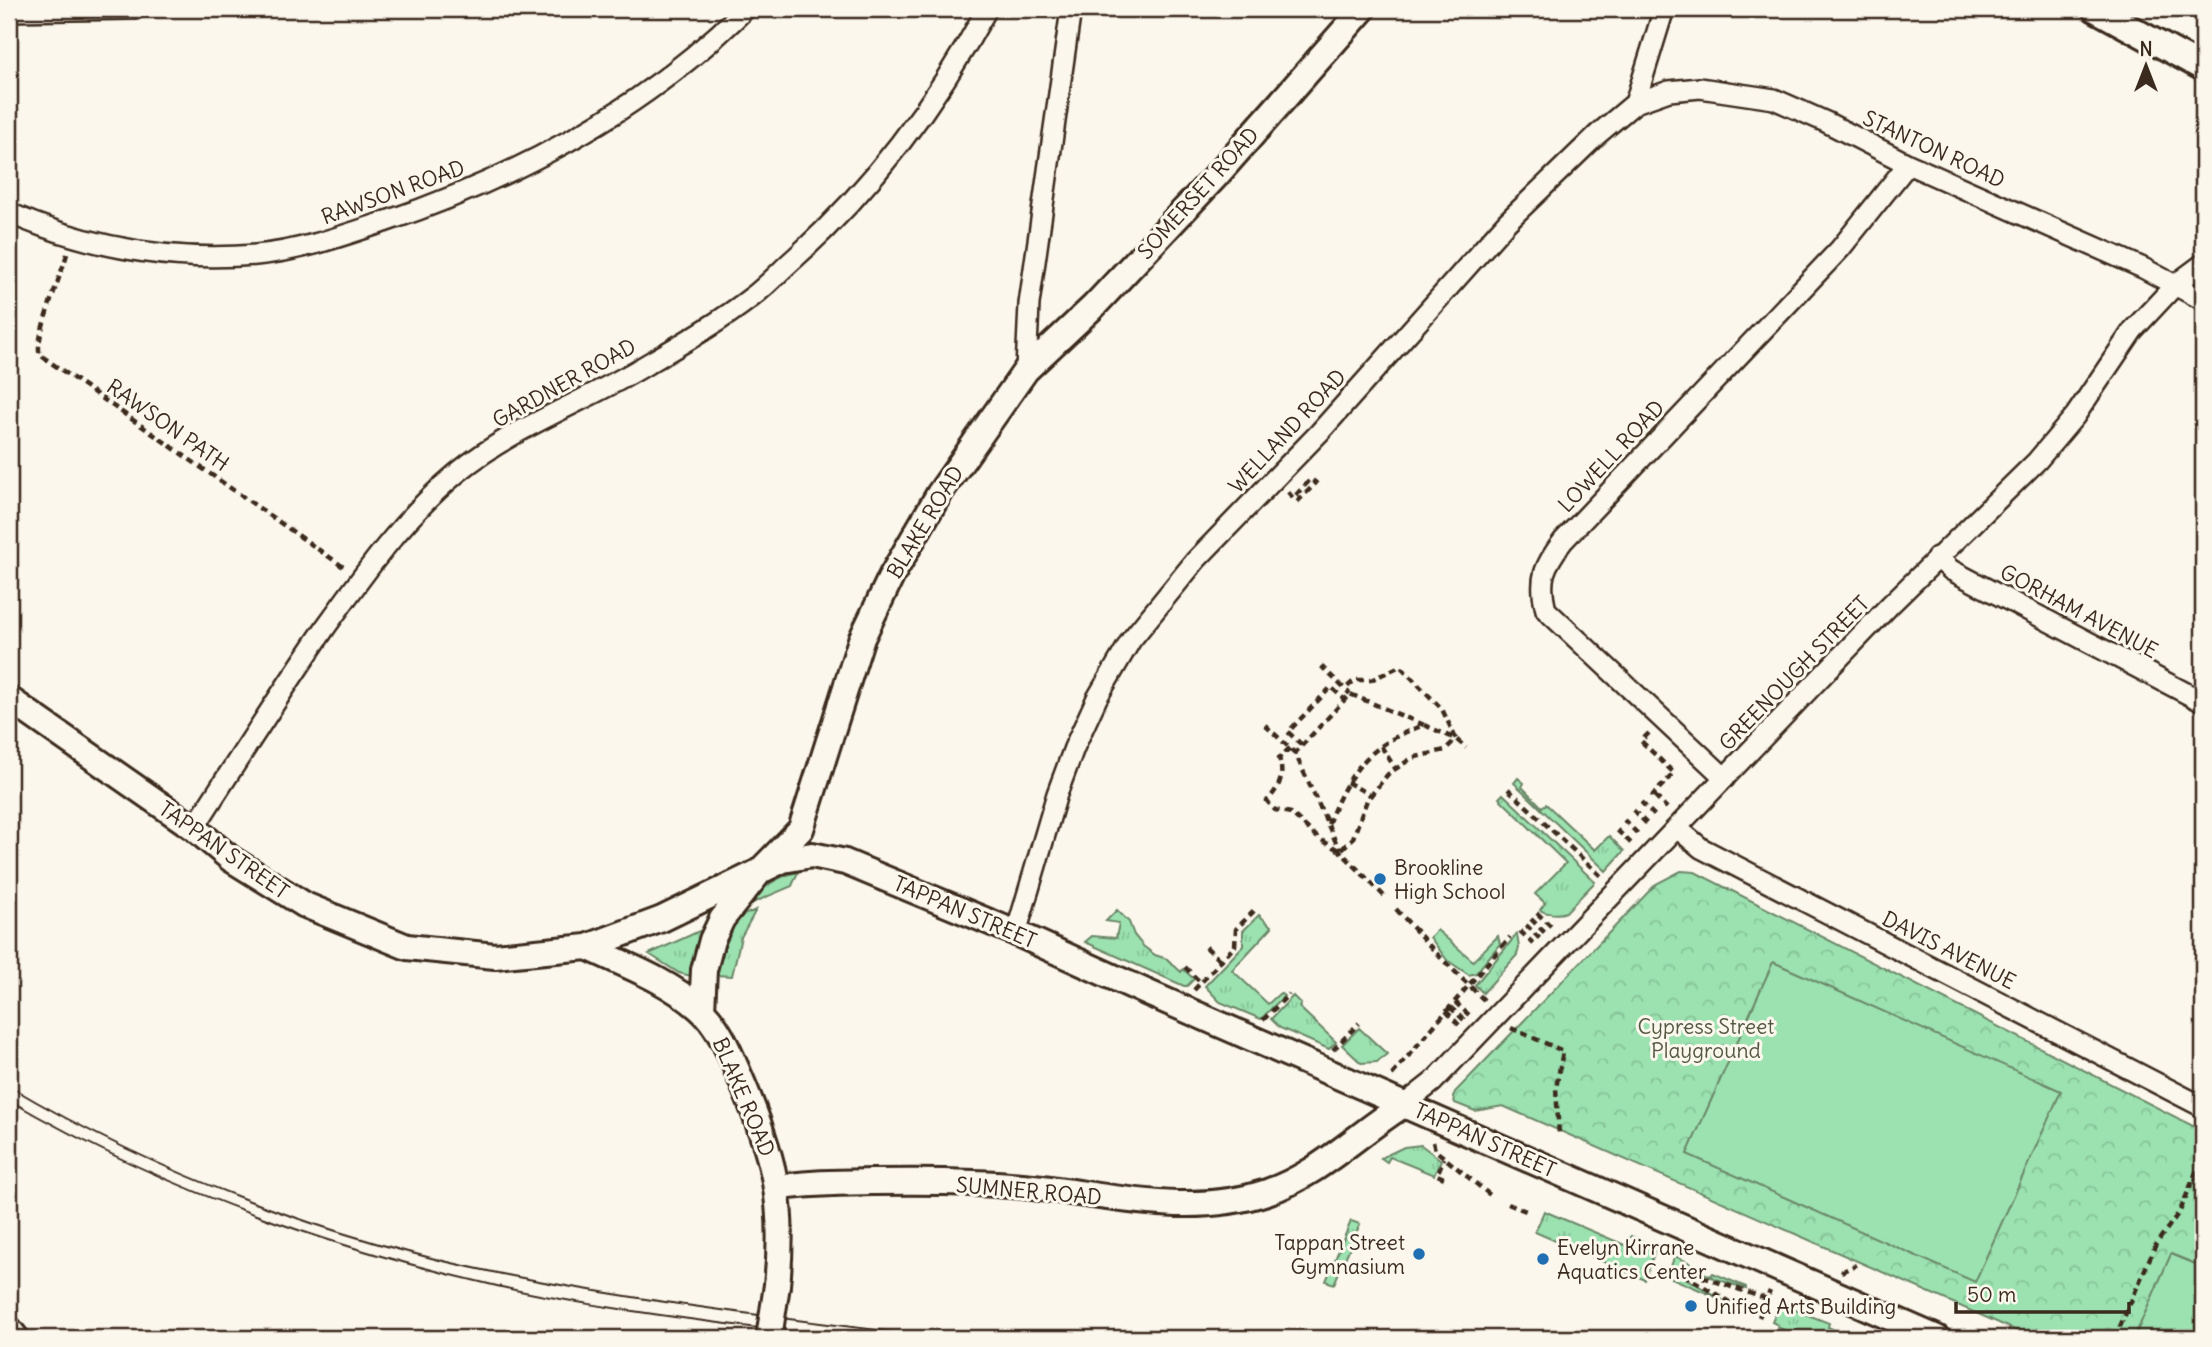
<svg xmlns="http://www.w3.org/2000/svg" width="2212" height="1347" viewBox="0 0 2212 1347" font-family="Delius,sans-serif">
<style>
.grass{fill:url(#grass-tufts);stroke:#6b8667;stroke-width:2}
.park{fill:url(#park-crowns);stroke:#6b8667;stroke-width:2}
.pitch{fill:#9be2b0;stroke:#6b8667;stroke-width:2}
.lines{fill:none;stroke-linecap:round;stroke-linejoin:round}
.minor-casing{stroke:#3b2a1e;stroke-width:24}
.tertiary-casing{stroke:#3b2a1e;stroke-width:30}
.path{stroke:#3b2a1e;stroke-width:4.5;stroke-dasharray:7 5;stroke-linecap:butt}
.minor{stroke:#fbf7ec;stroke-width:19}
.tertiary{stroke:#fbf7ec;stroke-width:24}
.tram{stroke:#3b2a1e;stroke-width:2}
.tertiary-bridge-casing{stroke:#3b2a1e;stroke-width:30;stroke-linecap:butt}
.tertiary-bridge{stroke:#fbf7ec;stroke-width:24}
.poi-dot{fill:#1f6fb2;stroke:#fbf7ec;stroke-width:2.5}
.labels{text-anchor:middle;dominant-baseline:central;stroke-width:6;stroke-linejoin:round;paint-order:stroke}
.street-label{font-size:21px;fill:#3b2a1e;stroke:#fbf7ec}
.poi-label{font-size:21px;fill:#3b2a1e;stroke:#fbf7ec;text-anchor:start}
.park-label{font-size:21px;fill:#535842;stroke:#fbf7ec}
</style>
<defs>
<pattern id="grass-tufts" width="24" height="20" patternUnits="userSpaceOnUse" patternTransform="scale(1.75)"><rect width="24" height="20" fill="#9be2b0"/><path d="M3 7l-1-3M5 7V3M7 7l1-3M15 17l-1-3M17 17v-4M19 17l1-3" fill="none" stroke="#86c297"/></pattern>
<pattern id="park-crowns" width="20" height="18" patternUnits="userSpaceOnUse" patternTransform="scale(1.75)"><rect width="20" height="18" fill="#9be2b0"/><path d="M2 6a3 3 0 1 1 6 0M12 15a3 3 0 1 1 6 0" fill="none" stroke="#86c297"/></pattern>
</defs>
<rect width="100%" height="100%" fill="#fbf7ec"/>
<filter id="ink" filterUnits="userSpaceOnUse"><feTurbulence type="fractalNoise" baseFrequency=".0143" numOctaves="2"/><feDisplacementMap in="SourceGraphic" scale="14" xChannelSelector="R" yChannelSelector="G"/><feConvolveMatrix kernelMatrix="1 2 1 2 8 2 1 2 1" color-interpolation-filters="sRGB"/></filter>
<g filter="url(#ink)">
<path class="grass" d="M1518,778L1524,783L1522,787L1542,807L1546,804L1595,850L1609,836L1624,851L1606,871L1514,783Z
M1503,794L1595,882L1566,912C1559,915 1546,914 1540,910L1545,903L1535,894L1566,863L1499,798Z
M798,872L792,886L743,907C760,890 774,877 798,872Z
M756,910L741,937L732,976L715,975L721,951L736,918Z
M1117,910L1129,922L1134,935L1143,946L1155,955L1167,959L1181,972L1183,969L1194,979L1187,986H1184L1085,942L1092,936L1116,938L1119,923L1106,921Z
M1259,915L1272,927L1232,970L1268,1004L1280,993L1284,996L1261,1019L1220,1002L1205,986L1243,946V931Z
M706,928L694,973L691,976L679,973L649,954Z
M1437,930L1473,961L1498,936L1500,944L1476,973L1469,975L1447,960L1430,937Z
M1517,934L1519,948L1517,955L1483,993L1475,985Z
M1293,996L1301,1004L1299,1007L1336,1042L1329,1049L1280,1028L1271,1019Z
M1359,1028L1387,1054L1377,1062L1361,1063L1342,1045Z
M1421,1145L1441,1160L1434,1175L1390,1157L1387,1162L1381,1158L1404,1147Z
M1544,1211L1627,1246L1631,1236L1656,1247L1645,1280L1535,1232Z
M1351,1221L1360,1224L1334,1284L1326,1281Z
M1675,1256L1690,1263L1689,1267L1711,1276L1713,1273L1746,1287V1289L1685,1268L1682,1276L1723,1300L1667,1276Z
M1780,1304L1829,1323L1828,1327L1850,1337L1852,1333L1863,1338H1813L1797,1331L1795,1335L1777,1327L1778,1325L1772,1322Z"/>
<path class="park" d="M1681,871L1695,872L2203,1131V1338H2033L1503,1106L1475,1111L1455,1103L1453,1097L1455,1092L1656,884Z"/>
<path class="pitch" d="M1773,962L2061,1091L1975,1282L1687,1154Z
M2171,1254L2203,1267L2202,1338H2134Z"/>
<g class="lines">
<g class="minor-casing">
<path id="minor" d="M9,11L135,9
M1635,103L1669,91L1700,88L1774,99L1826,122L1908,164L2143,268L2203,300
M9,213C87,247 171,262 256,255C300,251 342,236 384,222C517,177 645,109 745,9
M1026,370L1029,304L1071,9
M1937,557L1951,570L2203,702
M1725,778L1546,610C1538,579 1544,566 1563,541L1840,249L1908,164
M194,828C237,761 280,694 325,628C365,572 404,517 457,473C511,428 580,404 639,369C678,346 717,324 752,297C768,285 781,270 796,257C875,185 936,103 987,9
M1677,828L1701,848L2203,1107
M1016,933L1057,794L1074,748L1097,698L1131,640L1196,560L1319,433L1507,222L1598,134L1635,103L1664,9
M1405,1104L1433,1082L1890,605L2037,461L2075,416L2133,330L2176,284L2203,264"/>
</g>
<g class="tertiary-casing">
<path id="tertiary" d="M2095,9L2203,68
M9,699L194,828L231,859L260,877L305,905L407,947L495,956L587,947L662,919L783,860L812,855L845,862L1016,933L1148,993L1937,1338
M587,947C627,966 665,979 699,1008C719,1025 730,1054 740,1077C773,1154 786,1200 777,1285
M702,1010L704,970L712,940L722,919L762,869L801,829L861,640L892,575L939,494L1026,370L1094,306L1216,176L1363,9
M777,1188C809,1182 840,1183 872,1182C928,1181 986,1181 1042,1188C1116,1197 1193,1217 1267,1192C1320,1174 1358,1133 1405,1104
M9,1329L16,1338"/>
</g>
<path class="path" d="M67,254C62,273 33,341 40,355L345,568
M1288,492L1293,498L1311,479L1316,483L1297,502L1299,504
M1321,666L1350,694
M1265,725L1295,753
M1424,725L1456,739L1466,748
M1649,733L1641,741L1674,773L1653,795L1651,794
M1302,745L1288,732L1331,687L1345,700
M1381,746L1395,768
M1290,748L1279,758C1285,777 1279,788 1267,801L1275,810L1291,813L1318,838L1340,851L1353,838L1367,800L1388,774L1412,758L1445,750L1456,739L1442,709L1400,666L1371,680H1355L1345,689
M1347,782L1370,795
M1508,789L1602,877
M1655,796L1667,808
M1641,802L1658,819
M1633,810L1650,827
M1624,820L1641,837
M1328,824C1349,771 1369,744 1424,725L1350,694L1295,753L1340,851L1385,897
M1617,830L1634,846
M1396,909L1439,956L1484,1000
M1537,913L1554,929
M1531,919L1548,936
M1526,925L1543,942
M1520,931L1537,947
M1206,947L1221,961
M1185,967L1201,983
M1194,990L1235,946L1236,929L1254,911
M1455,1002L1469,1015
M1450,1007L1464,1020
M1446,1011L1459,1025
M1263,1020L1289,994
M1511,1028L1563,1051L1556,1088L1559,1135
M1333,1050L1359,1023
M1392,1075L1510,937
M1433,1142L1435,1150L1490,1195
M2194,1178L2203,1182
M1441,1179L1442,1177L1437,1175L1444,1158
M1508,1204L1526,1211
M1841,1272L1856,1265
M1741,1309L1686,1276L1688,1272L1767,1299
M1759,1317L1770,1291
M2115,1338L2156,1244L2180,1211L2202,1158L2203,1150"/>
<use href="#minor" class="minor"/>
<use href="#tertiary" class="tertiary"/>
<path class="tram" d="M9,1086C157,1174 333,1240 502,1274C648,1303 795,1320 943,1338
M9,1100C160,1188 327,1247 497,1286C608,1311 723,1323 836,1338"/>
<g class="tertiary-bridge-casing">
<path id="tertiary-bridge" d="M769,1338L777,1285"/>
</g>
<use href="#tertiary-bridge" class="tertiary-bridge"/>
</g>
</g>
<g class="poi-dot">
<circle cx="1380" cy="879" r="7"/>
<circle cx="1419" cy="1254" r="7"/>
<circle cx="1543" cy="1259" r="7"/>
<circle cx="1691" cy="1306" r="7"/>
</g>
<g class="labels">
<g class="street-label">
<text transform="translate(1934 149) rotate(25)">STANTON ROAD</text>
<text transform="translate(393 192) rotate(-20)">RAWSON ROAD</text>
<text transform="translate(1198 193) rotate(-48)">SOMERSET ROAD</text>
<text transform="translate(564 383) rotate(-29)">GARDNER ROAD</text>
<text transform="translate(168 425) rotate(35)">RAWSON PATH</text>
<text transform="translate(1287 431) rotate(-47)">WELLAND ROAD</text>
<text transform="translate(1611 456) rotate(-47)">LOWELL ROAD</text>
<text transform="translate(925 522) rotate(-59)">BLAKE ROAD</text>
<text transform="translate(2079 611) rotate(28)">GORHAM AVENUE</text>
<text transform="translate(1794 673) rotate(-46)">GREENOUGH STREET</text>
<text transform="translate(224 850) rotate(35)">TAPPAN STREET</text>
<text transform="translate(965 912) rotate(23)">TAPPAN STREET</text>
<text transform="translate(1949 950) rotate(27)">DAVIS AVENUE</text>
<text transform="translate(744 1097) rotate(67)">BLAKE ROAD</text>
<text transform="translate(1485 1140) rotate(24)">TAPPAN STREET</text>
<text transform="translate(1029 1191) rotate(5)">SUMNER ROAD</text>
</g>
<g class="poi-label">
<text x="1394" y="867">Brookline<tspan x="1394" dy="24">High School</tspan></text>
<text x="1405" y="1242" text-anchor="end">Tappan Street<tspan x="1405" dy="24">Gymnasium</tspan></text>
<text x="1557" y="1247">Evelyn Kirrane<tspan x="1557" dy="24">Aquatics Center</tspan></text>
<text x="1705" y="1306">Unified Arts Building</text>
</g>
<g class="park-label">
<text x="1706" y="1026">Cypress Street<tspan x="1706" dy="24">Playground</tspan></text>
</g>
</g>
<rect width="2212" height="1347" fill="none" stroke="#fbf7ec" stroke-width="35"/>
<rect x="18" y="18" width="2177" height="1312" fill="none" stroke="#3b2a1e" stroke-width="2.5" filter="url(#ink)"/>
<g transform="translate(2146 66)" stroke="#fbf7ec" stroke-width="5" paint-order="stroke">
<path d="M0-5L12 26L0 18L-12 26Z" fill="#3b2a1e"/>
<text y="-10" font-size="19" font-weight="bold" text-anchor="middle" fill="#3b2a1e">N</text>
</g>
<path d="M1956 1302v10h173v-10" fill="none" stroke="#3b2a1e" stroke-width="3.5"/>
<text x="1967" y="1302" font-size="21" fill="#3b2a1e" stroke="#fbf7ec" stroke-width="5" paint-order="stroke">50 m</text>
</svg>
